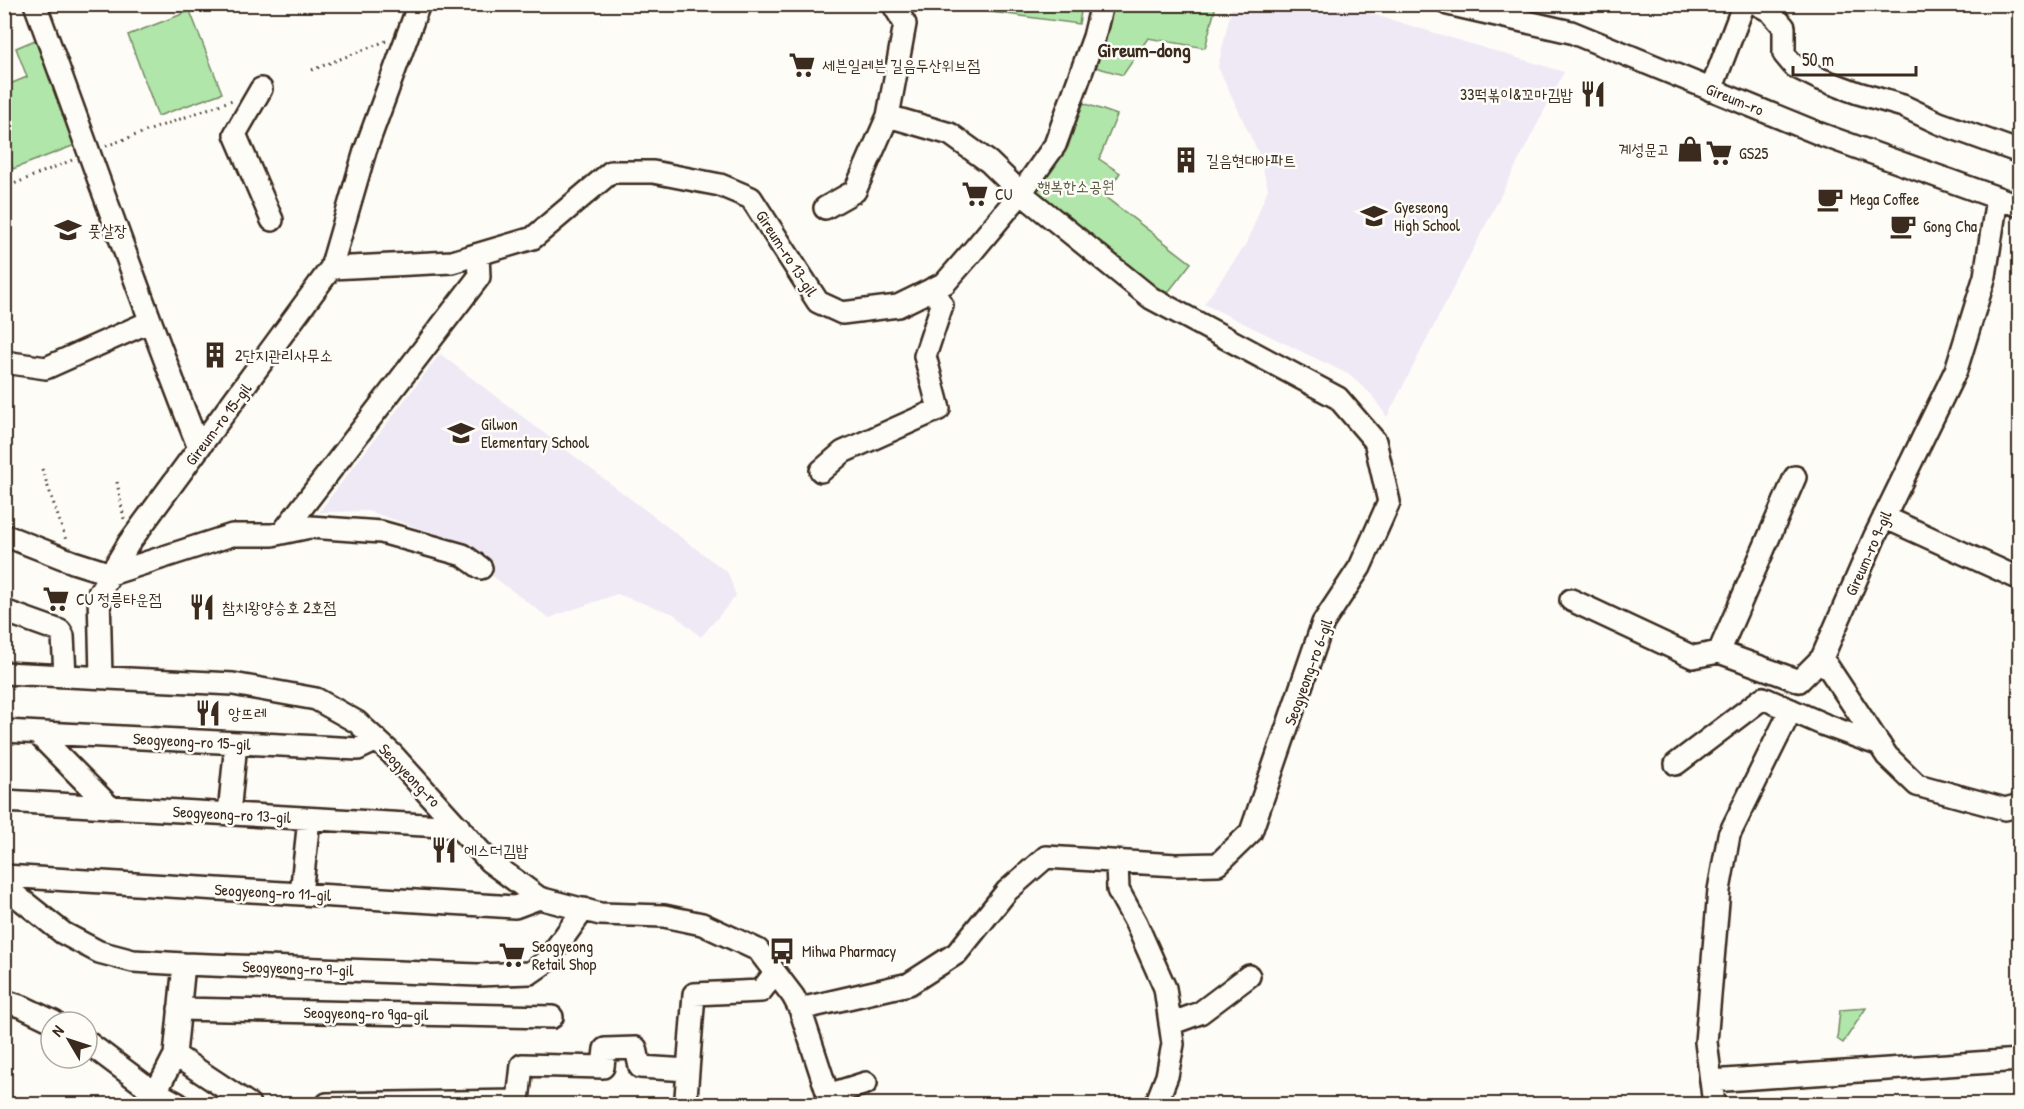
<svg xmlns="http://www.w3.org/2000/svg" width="2024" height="1109" viewBox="0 0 2024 1109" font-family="'Patrick Hand','Poor Story',sans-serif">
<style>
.built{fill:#eee9f5}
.green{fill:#b0e6a9;stroke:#768864;stroke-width:1.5}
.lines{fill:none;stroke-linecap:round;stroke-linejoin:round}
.minor-casing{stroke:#3b2a1e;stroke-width:26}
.path{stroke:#3b2a1e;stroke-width:3;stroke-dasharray:1.5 4.5;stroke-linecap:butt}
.minor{stroke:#fdfcf7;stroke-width:21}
.labels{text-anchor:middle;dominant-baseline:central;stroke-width:5;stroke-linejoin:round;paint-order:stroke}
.poi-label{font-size:16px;fill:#3b2a1e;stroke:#fdfcf7;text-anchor:start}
.street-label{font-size:16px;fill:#3b2a1e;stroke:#fdfcf7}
.park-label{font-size:16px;fill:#585941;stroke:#fdfcf7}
.quarter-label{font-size:20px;font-weight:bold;fill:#3b2a1e;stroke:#fdfcf7}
</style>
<rect width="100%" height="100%" fill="#fdfcf7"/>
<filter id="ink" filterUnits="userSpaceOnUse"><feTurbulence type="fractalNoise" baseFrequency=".0167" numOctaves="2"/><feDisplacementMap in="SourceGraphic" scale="12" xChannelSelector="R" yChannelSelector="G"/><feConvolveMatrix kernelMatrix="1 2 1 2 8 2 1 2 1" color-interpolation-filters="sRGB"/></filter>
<g filter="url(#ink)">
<path class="built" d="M1333,5L1349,7L1564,72L1387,417L1371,394L1348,374L1204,304L1247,243L1268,188L1258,152L1218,67L1232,5Z
M440,354L728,573L736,596L701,637L674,614L617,594L549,618L434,533L368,511L319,512Z"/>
<path class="green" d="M963,4H1082V5L1079,24L962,8Z
M1111,5H1216L1205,48L1148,38L1123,75L1095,67Z
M190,11L222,93L158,116L128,35Z
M35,40L75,145L13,169L5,146V86L27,77L16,48Z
M1083,103L1117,115L1099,159L1120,173L1104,196L1191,263L1166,295L1035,192L1068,147Z
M1866,1008L1843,1043L1837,1039L1840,1010Z"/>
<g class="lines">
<g class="minor-casing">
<path id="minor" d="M35,4C90,153 141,302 199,448
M1448,4L1571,32L1820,134L2020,206
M1757,4L1770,11L1784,27V54L1794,66L1820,79L1858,93L1903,106L1939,123L2020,152
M261,89L235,134L272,220
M1711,90L1744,4
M1997,198L1985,276L1956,370L1875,536L1822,658L1887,756L1917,785L2005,809L2020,805
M825,208L855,191L888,116L905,24L893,4
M331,268L452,262L533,238L611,172H653L720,185L751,198L818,302L842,313L898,306L945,283L972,252L1021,193L1055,145L1094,37L1102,4
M4,362L46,368L149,322
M821,471L843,452L939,409L925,356L942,305L932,289
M1884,517L2020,579
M283,532L479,277L478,255
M4,535L73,562L111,574L232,535H272L310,527L381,532L463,555L481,568
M1571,600L1693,657L1719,652L1799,681L1822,658
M4,611L60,631L63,636L65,675
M1719,652L1795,477
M4,673L233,684L316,699L357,722L392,754L489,861L539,898L600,914L664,916L702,924L758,950L793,996L800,1009L831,1104
M101,677L99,593L129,543L331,268L365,151L419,4
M4,731L358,749L377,740
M37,733L111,808
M1676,764L1763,698L1825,725L1880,745
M4,801L459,827
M229,814L236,743
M1117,862L1118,890L1136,923L1165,988L1173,1044L1167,1076L1156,1104
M4,876L515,907L539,898
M4,886L63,933L99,952L133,961L184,964L478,975L530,973L546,962L584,909
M301,894L309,819
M4,1001L23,1007L54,1022
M179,1009L552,1017
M800,1009L909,984L957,953L1007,891L1046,857L1176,865L1218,864L1251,832L1323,623L1360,567L1389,502L1375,441L1338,398L1151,298L1021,193L989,162L950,134L888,116
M1170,1024L1200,1013L1249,976
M87,1042L147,1087L178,1104
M175,1055L249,1104
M1711,1081L2020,1060
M828,1095L866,1083
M147,1104L156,1092L175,1055L184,964
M327,1104L518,1101L522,1065L603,1067L605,1049L636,1048L640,1067L688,1070
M690,1104L686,1097L694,994L761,991L775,973
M1714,1104L1706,1042L1719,890L1729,835L1791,710"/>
</g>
<path class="path" d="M312,70L386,41
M106,146L235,99
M4,188L72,160
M42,469L66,540
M117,482L124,519"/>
<use href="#minor" class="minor"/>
</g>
</g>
<defs>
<g id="supermarket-bare" transform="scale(2.07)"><path d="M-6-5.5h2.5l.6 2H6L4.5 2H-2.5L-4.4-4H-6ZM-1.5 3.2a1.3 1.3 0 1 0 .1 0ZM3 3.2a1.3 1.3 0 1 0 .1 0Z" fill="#3b2a1e" stroke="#fdfcf7" stroke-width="2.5" paint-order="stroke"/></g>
<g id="restaurant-bare" transform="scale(2.07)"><path d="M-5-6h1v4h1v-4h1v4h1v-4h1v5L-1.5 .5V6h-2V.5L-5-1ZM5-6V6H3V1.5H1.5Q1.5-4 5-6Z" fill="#3b2a1e" stroke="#fdfcf7" stroke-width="2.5" paint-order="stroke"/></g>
<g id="shop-bare" transform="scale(2.07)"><path d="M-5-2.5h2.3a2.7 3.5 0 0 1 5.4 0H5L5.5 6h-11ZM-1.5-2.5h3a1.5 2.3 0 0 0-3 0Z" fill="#3b2a1e" stroke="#fdfcf7" stroke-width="2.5" paint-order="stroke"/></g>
<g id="building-bare" transform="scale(2.07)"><path d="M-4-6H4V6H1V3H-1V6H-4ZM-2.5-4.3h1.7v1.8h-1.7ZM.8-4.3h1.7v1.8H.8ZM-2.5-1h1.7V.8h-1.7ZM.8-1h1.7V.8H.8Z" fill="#3b2a1e" stroke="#fdfcf7" stroke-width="2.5" paint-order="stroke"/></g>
<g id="cafe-bare" transform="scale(2.07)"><path d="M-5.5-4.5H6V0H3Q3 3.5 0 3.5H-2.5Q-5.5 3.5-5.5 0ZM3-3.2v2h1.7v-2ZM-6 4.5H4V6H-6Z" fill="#3b2a1e" stroke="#fdfcf7" stroke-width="2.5" paint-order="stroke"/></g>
<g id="school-bare" transform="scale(2.07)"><path d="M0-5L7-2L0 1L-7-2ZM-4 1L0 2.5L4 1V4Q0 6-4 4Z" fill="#3b2a1e" stroke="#fdfcf7" stroke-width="2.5" paint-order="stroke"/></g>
<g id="bus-bare" transform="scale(2.07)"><path d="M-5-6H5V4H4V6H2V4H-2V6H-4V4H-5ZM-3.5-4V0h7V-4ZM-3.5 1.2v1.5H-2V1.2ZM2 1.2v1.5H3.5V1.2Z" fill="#3b2a1e" stroke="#fdfcf7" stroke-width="2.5" paint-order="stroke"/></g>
</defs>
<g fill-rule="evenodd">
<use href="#supermarket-bare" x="802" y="65"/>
<use href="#restaurant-bare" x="1593" y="94"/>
<use href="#shop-bare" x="1690" y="149"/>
<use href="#supermarket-bare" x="1719" y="153"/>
<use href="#building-bare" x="1186" y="160"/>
<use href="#supermarket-bare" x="975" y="194"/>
<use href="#cafe-bare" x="1830" y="199"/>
<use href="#school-bare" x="1374" y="216"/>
<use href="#cafe-bare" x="1903" y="226"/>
<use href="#school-bare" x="68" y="230"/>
<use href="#building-bare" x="215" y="355"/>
<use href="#school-bare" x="461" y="433"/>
<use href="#supermarket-bare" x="56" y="599"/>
<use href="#restaurant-bare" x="202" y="607"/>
<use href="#restaurant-bare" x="208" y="713"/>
<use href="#restaurant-bare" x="444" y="850"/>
<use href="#bus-bare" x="782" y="951"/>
<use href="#supermarket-bare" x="512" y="955"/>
</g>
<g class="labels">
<g class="poi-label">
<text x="822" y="65">세븐일레븐 길음두산위브점</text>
<text x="1573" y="94" text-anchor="end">33떡볶이&amp;꼬마김밥</text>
<text x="1670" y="149" text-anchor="end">계성문고</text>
<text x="1739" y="153">GS25</text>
<text x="1206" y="160">길음현대아파트</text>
<text x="995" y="194">CU</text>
<text x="1850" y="199">Mega Coffee</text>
<text x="1394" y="207">Gyeseong<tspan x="1394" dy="18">High School</tspan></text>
<text x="1923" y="226">Gong Cha</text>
<text x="88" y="230">풋살장</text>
<text x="235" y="355">2단지관리사무소</text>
<text x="481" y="424">Gilwon<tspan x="481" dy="18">Elementary School</tspan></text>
<text x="76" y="599">CU 정릉타운점</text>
<text x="222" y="607">참치왕양승호 2호점</text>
<text x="228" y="713">앙뜨레</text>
<text x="464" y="850">에스더김밥</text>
<text x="532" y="946">Seogyeong<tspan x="532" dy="18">Retail Shop</tspan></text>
<text x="802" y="951">Mihwa Pharmacy</text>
</g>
<g class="street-label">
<text transform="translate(1735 99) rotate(22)">Gireum-ro</text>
<text transform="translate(787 253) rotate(57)">Gireum-ro 13-gil</text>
<text transform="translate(218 424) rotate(-53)">Gireum-ro 15-gil</text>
<text transform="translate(1868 553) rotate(-66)">Gireum-ro 9-gil</text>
<text transform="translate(1308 672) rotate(-70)">Seogyeong-ro 6-gil</text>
<text transform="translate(192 741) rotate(3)">Seogyeong-ro 15-gil</text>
<text transform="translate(410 775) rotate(46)">Seogyeong-ro</text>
<text transform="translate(232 814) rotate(3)">Seogyeong-ro 13-gil</text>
<text transform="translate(273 892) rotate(3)">Seogyeong-ro 11-gil</text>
<text transform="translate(298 968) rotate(2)">Seogyeong-ro 9-gil</text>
<text transform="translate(366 1013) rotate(1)">Seogyeong-ro 9ga-gil</text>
</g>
<g class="park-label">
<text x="1076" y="186">행복한소공원</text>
</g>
<g class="quarter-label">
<text x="1144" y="49">Gireum-dong</text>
</g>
</g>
<rect width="2024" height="1109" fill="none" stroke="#fdfcf7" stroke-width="24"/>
<rect x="12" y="12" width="2000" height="1085" fill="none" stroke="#3b2a1e" stroke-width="2" filter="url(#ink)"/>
<g transform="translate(69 1040) rotate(309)"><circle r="28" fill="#fdfcf7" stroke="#afa8a0" stroke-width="1.5"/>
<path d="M0-4.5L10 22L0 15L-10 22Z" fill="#3b2a1e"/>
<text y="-9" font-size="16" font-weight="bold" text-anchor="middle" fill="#3b2a1e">N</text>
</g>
<path d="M1793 66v9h123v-9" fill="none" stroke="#3b2a1e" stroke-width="3"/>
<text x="1802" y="66" font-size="18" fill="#3b2a1e" stroke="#fdfcf7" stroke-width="4.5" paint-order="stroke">50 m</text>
</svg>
